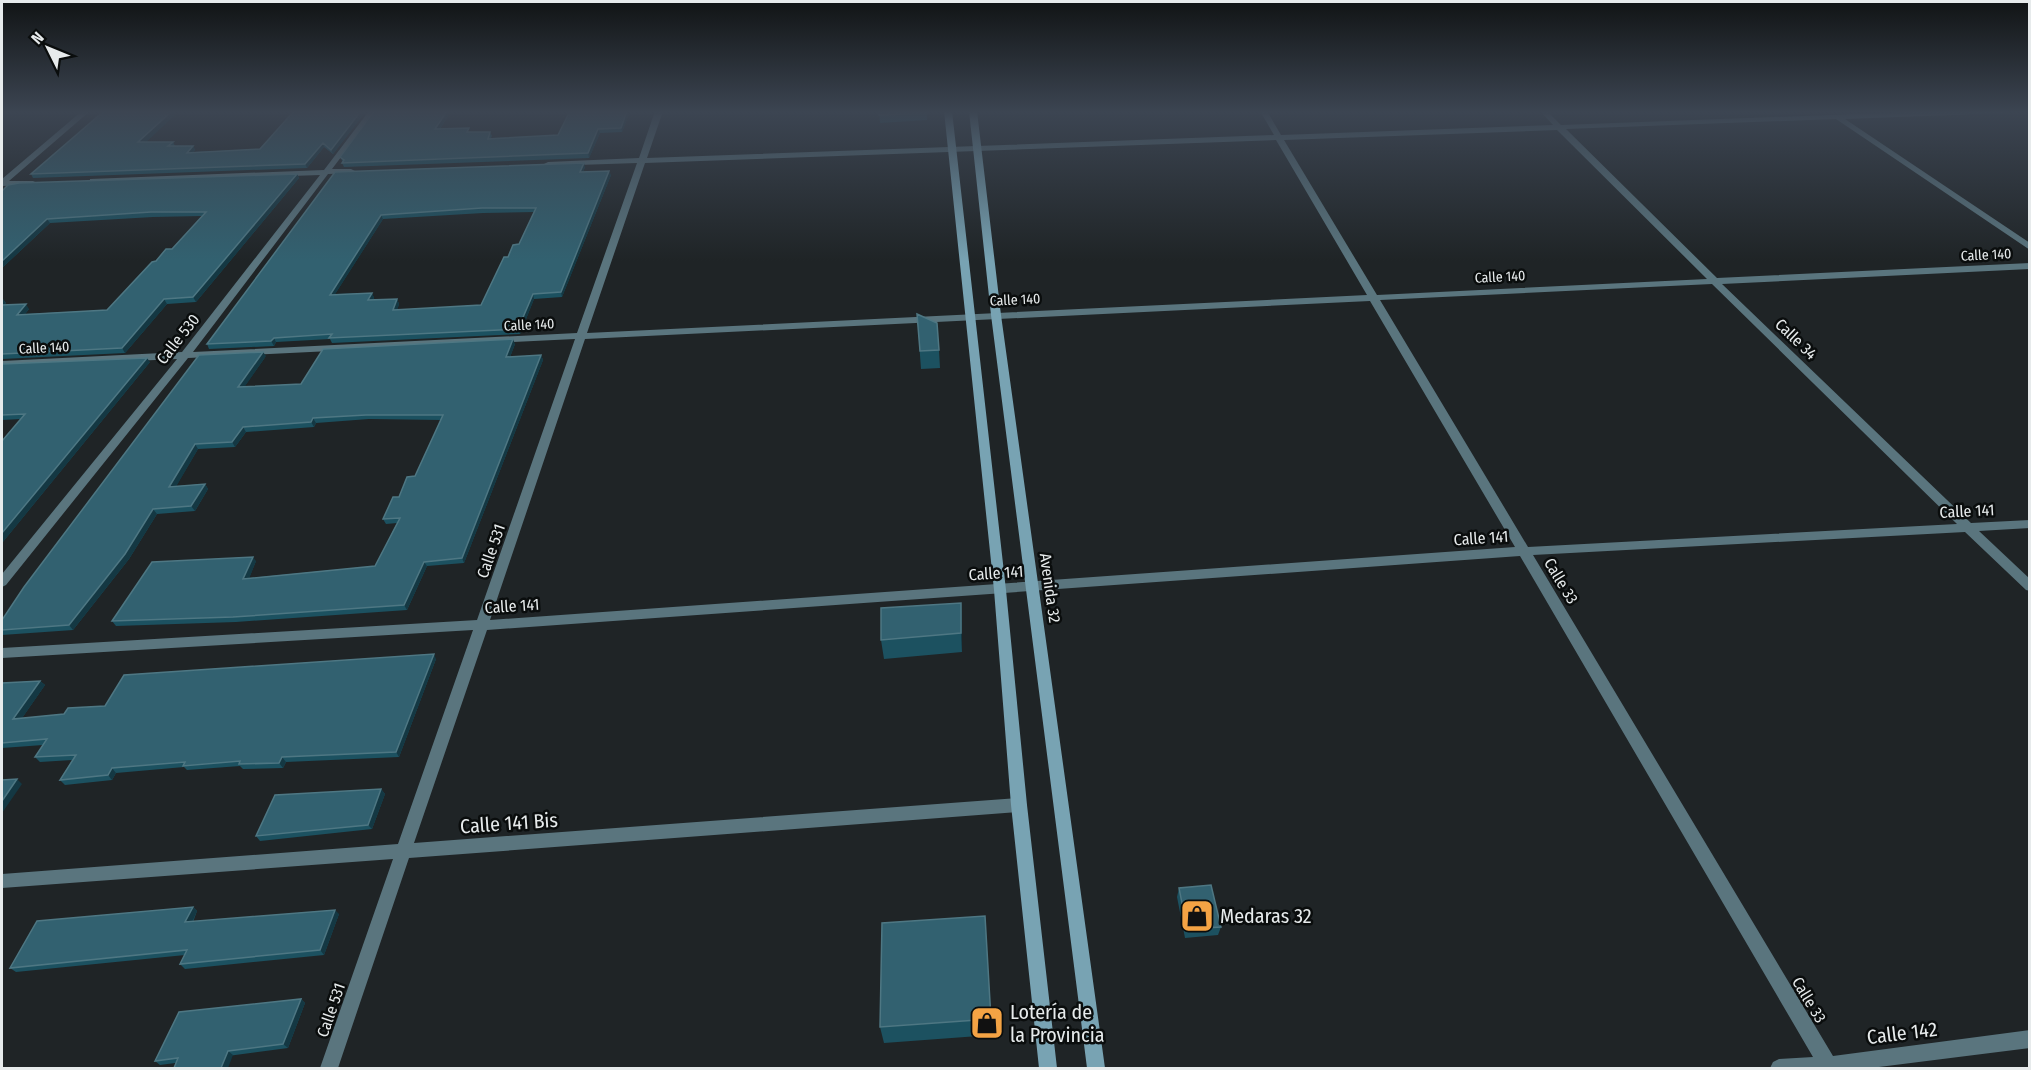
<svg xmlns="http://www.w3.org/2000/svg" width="2031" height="1070" viewBox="0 0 2031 1070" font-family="'Fira Sans Condensed',sans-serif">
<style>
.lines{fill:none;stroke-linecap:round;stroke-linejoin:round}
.minor{fill:#5a757e;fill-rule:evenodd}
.secondary{fill:#78a3b3;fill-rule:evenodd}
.wall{fill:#1c5160;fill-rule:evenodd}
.shaded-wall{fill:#143843}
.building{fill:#326170;stroke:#4e7783;stroke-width:1.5;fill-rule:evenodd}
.labels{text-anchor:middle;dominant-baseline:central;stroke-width:5;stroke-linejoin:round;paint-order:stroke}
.far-street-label{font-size:14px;fill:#e7ebec;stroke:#0a0d0d}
.street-label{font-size:16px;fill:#e7ebec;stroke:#0a0d0d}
.near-street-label{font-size:20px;fill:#e7ebec;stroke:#0a0d0d}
.near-poi-label{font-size:20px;fill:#e7ebec;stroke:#0a0d0d;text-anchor:start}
</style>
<rect width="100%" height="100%" fill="#1f2426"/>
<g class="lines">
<path class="minor" d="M82,111H90L9,181H33L37,183L36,185L2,186V179Z
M369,111H376L332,169H351L355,171L354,173L328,174L193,352L577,333L637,163L548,166L544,164L548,162L639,158L655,111H663L647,158L1274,135L1260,111H1267L1281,135L1553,125L1540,111H1547L1561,125L1937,111H2008L2005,113L1845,119L2030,243V250L1836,119L1566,129L1717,278L2030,263V269L1722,284L1971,523L2030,520V528L1979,531L2030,579V591L2026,590L1965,532L1533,555L1833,1056L2030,1030V1048L1871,1068H1770L1773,1062L1779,1059L1813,1057L1520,556L487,630L414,843L1019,798L1024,800L1027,805L1024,810L1019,812L409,858L338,1068H320L393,859L2,888V874L398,844L473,630L2,658V648L477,620L575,339L188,358L6,585L2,587V574L177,359L2,367V361L182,352L320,175L93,183H90V179L324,170ZM1557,130L1707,279L1377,295L1284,140ZM1276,140L1367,295L587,333L645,163ZM1712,284L1957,524L1528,547L1380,300ZM1370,301L1515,547L490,620L585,339Z"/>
<path class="secondary" d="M944,111H952L1006,590L1027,805L1057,1068H1039L1011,805L994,590Z
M969,111H977L1001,315L1105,1068H1087L991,315Z"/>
</g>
<path class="wall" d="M104,111H179L145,142H173L175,146H193L195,150L193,152L260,149L366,111L333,154L324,147L307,168L33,178L31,174Z
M374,111H451L440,129L471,132H490L492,136L491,138L558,135L570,111H630L622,132L600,133L589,158L344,167L342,163L343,162L340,157Z
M879,111H927V120L880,123Z
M585,167L583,172L611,175L562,297L534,299L520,334L332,343L330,339L276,342L274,346L209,349L207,344L335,172ZM534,212L519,244L508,257L481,305L397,310L399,304L397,299L373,300L374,298L372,293L335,294L383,219L483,213Z
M297,174L299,178L196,302L167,304L125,353L2,359V298L6,303L4,305L29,309L25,314L107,310L156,261L172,249L202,216L153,217L50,223L2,268V191Z
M917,314L939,350L940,368L921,369Z
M515,344L510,357L541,355L543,360L464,563L427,566L407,610L236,622L116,626L112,621L256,561L249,578L375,566L397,523L386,524L383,519L415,476L441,420L369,419L316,423L314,427L246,432L235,447L198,449L176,486L205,484L208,489L195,511L157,514L129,559L73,630L2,635V620L266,356L244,387L301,384Z
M150,362L2,543V441L21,419L2,420V364Z
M961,603L962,652L884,659L881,640Z
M436,659L399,757L286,762L283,768L243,769L240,766L187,770L184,767L116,773L112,780L65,785L60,780L72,760L40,762L35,757L43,745L2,748V683L40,681L45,685L22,718L64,714L105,706Z
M381,789L385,794L372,829L260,841L256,836Z
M1179,888L1221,927L1218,935L1185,938L1177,897Z
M193,907L197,911L193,922L339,914L324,955L185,969L180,964L185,955L16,972L10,968Z
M301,999L305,1003L288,1048L160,1065L155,1061Z
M991,1019L992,1035L884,1043L880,1027Z"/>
<path class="shaded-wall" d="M172,111H179L141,147L138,142Z
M361,111H366L333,154L331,150Z
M447,111H451L437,133L435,129Z
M627,111H630L622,132L621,128Z
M598,129L600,133L589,158L588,153Z
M323,143L324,147L307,168L305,164Z
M193,146L195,150L190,157L187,153Z
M584,163L585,167L581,176L580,172Z
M609,171L611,175L562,297L561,292Z
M297,174L299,178L196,302L193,297Z
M381,215L383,219L332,299L330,295Z
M47,219L50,223L2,268V261Z
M372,293L374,298L370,305L368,300Z
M533,294L534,299L520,334L518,329Z
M2,298L6,303L2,307Z
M164,299L167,304L125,353L122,348Z
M397,299L399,304L396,314L393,310Z
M26,304L29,309L21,319L17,315Z
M274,338L276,342L274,346L271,341Z
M513,339L515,344L508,362L506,357Z
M263,352L266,356L241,392L238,387Z
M541,355L543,360L464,563L462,558Z
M147,358L150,362L2,543V533Z
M313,418L316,423L314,427L311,422Z
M243,427L246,432L235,447L232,442Z
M195,444L198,449L173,492L169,487Z
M205,484L208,489L195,511L191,506Z
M153,509L157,514L129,559L73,630L69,625Z
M253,557L256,561L247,584L243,579Z
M424,562L427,566L407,610L404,605Z
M961,603L962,622V652L961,633Z
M434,654L436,659L399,757L396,752Z
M40,681L45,685L18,724L13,719Z
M282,757L286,762L283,768L279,763Z
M112,768L116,773L112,780L108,775Z
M17,779L22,784L2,813V801Z
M381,789L385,794L372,829L368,825Z
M193,907L197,911L190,927L185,922Z
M335,910L339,914L324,955L320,950Z
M301,999L305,1003L288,1048L283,1044Z
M228,1051L233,1055L228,1068H221Z"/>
<path class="building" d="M104,111H172L138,142H173L168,146H193L187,153L260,149L294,111H361L331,150L323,143L305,164L31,174Z
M374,111H447L435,129L469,128L467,132H490L488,139L558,135L570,111H627L621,128L598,129L588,153L342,163L344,160L340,157Z
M879,111H927V113L879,115Z
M584,163L580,172L609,171L561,292L533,294L518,329L329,338L332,334L274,338L271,341L207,344L335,172ZM482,208H536L519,244L513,245L508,257H504L481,305L393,310L397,299L368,300L372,293L330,295L381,215Z
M297,174L193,297L164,299L122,348L2,354V305L26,304L17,315L107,310L152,262L156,261L166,249H172L206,212H151L47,219L2,261V191L8,185L19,183Z
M917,314L937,323L939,350L920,351Z
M513,339L506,357L541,355L462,558L424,562L404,605L233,617L112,621L152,562L253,557L243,579L375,566L400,518L383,519L393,497H399L407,477L415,476L443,415H366L313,418L311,422L243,427L232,442L195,444L169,487L205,484L191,506L153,509L125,554L69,625L2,630V620L24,587L199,355L263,352L238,387L301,384L323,349Z
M147,358L2,533V441L25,414L2,415V364Z
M961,603V633L881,640V608Z
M434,654L396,752L282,757L279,763L239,764L240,761L183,766L185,762L112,768L108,775L60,780L76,755L35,757L47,739L2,743V683L40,681L13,719L64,714L68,708L105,706L124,675Z
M17,779L2,801V780Z
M381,789L368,825L256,836L275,795Z
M1211,885L1221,927L1187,929L1179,888Z
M193,907L185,922L335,910L320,950L180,964L187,950L10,968L37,921Z
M985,916L991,1019L880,1027L882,923Z
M301,999L283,1044L228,1051L221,1068H174L178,1058L155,1061L179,1012Z"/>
<linearGradient id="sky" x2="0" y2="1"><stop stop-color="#111415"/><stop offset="0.43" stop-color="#3c4552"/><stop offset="1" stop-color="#3c4552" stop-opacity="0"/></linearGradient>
<rect width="2031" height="261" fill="url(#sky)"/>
<defs>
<g id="shop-square" transform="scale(1.725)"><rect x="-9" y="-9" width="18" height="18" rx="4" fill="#f4a344" stroke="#0a0d0d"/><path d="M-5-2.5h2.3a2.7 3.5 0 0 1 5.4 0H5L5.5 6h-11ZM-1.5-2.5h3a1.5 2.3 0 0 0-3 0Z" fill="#111"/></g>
</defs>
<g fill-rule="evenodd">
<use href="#shop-square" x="1197" y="916"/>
<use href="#shop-square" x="987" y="1023"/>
</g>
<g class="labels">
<g class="far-street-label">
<text transform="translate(1986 255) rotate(-3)">Calle 140</text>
<text transform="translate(1500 277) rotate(-3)">Calle 140</text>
<text transform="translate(1015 300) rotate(-3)">Calle 140</text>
<text transform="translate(529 325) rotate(-3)">Calle 140</text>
<text transform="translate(44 348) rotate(-3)">Calle 140</text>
</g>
<g class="street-label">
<text transform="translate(178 339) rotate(-52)">Calle 530</text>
<text transform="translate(1796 339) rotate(44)">Calle 34</text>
<text transform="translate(1967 511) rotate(-3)">Calle 141</text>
<text transform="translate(1481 538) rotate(-4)">Calle 141</text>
<text transform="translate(491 551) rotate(-71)">Calle 531</text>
<text transform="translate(996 573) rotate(-4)">Calle 141</text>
<text transform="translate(1561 581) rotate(59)">Calle 33</text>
<text transform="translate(1050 588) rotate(82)">Avenida 32</text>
<text transform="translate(512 606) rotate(-4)">Calle 141</text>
<text transform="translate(1809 1000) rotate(59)">Calle 33</text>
<text transform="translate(331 1010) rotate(-71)">Calle 531</text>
</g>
<g class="near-street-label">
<text transform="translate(509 823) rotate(-4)">Calle 141 Bis</text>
<text transform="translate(1902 1033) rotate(-7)">Calle 142</text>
</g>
<g class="near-poi-label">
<text x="1220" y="916">Medaras 32</text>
<text x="1010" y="1012">Lotería de<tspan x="1010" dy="23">la Provincia</tspan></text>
</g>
</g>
<rect width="2031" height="1070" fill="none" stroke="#e7ebec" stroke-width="6"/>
<g transform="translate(48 48) rotate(313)" stroke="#0a0d0d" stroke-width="4.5" paint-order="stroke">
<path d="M0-4.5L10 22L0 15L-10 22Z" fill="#e7ebec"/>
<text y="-9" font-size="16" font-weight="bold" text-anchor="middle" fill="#e7ebec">N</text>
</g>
</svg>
